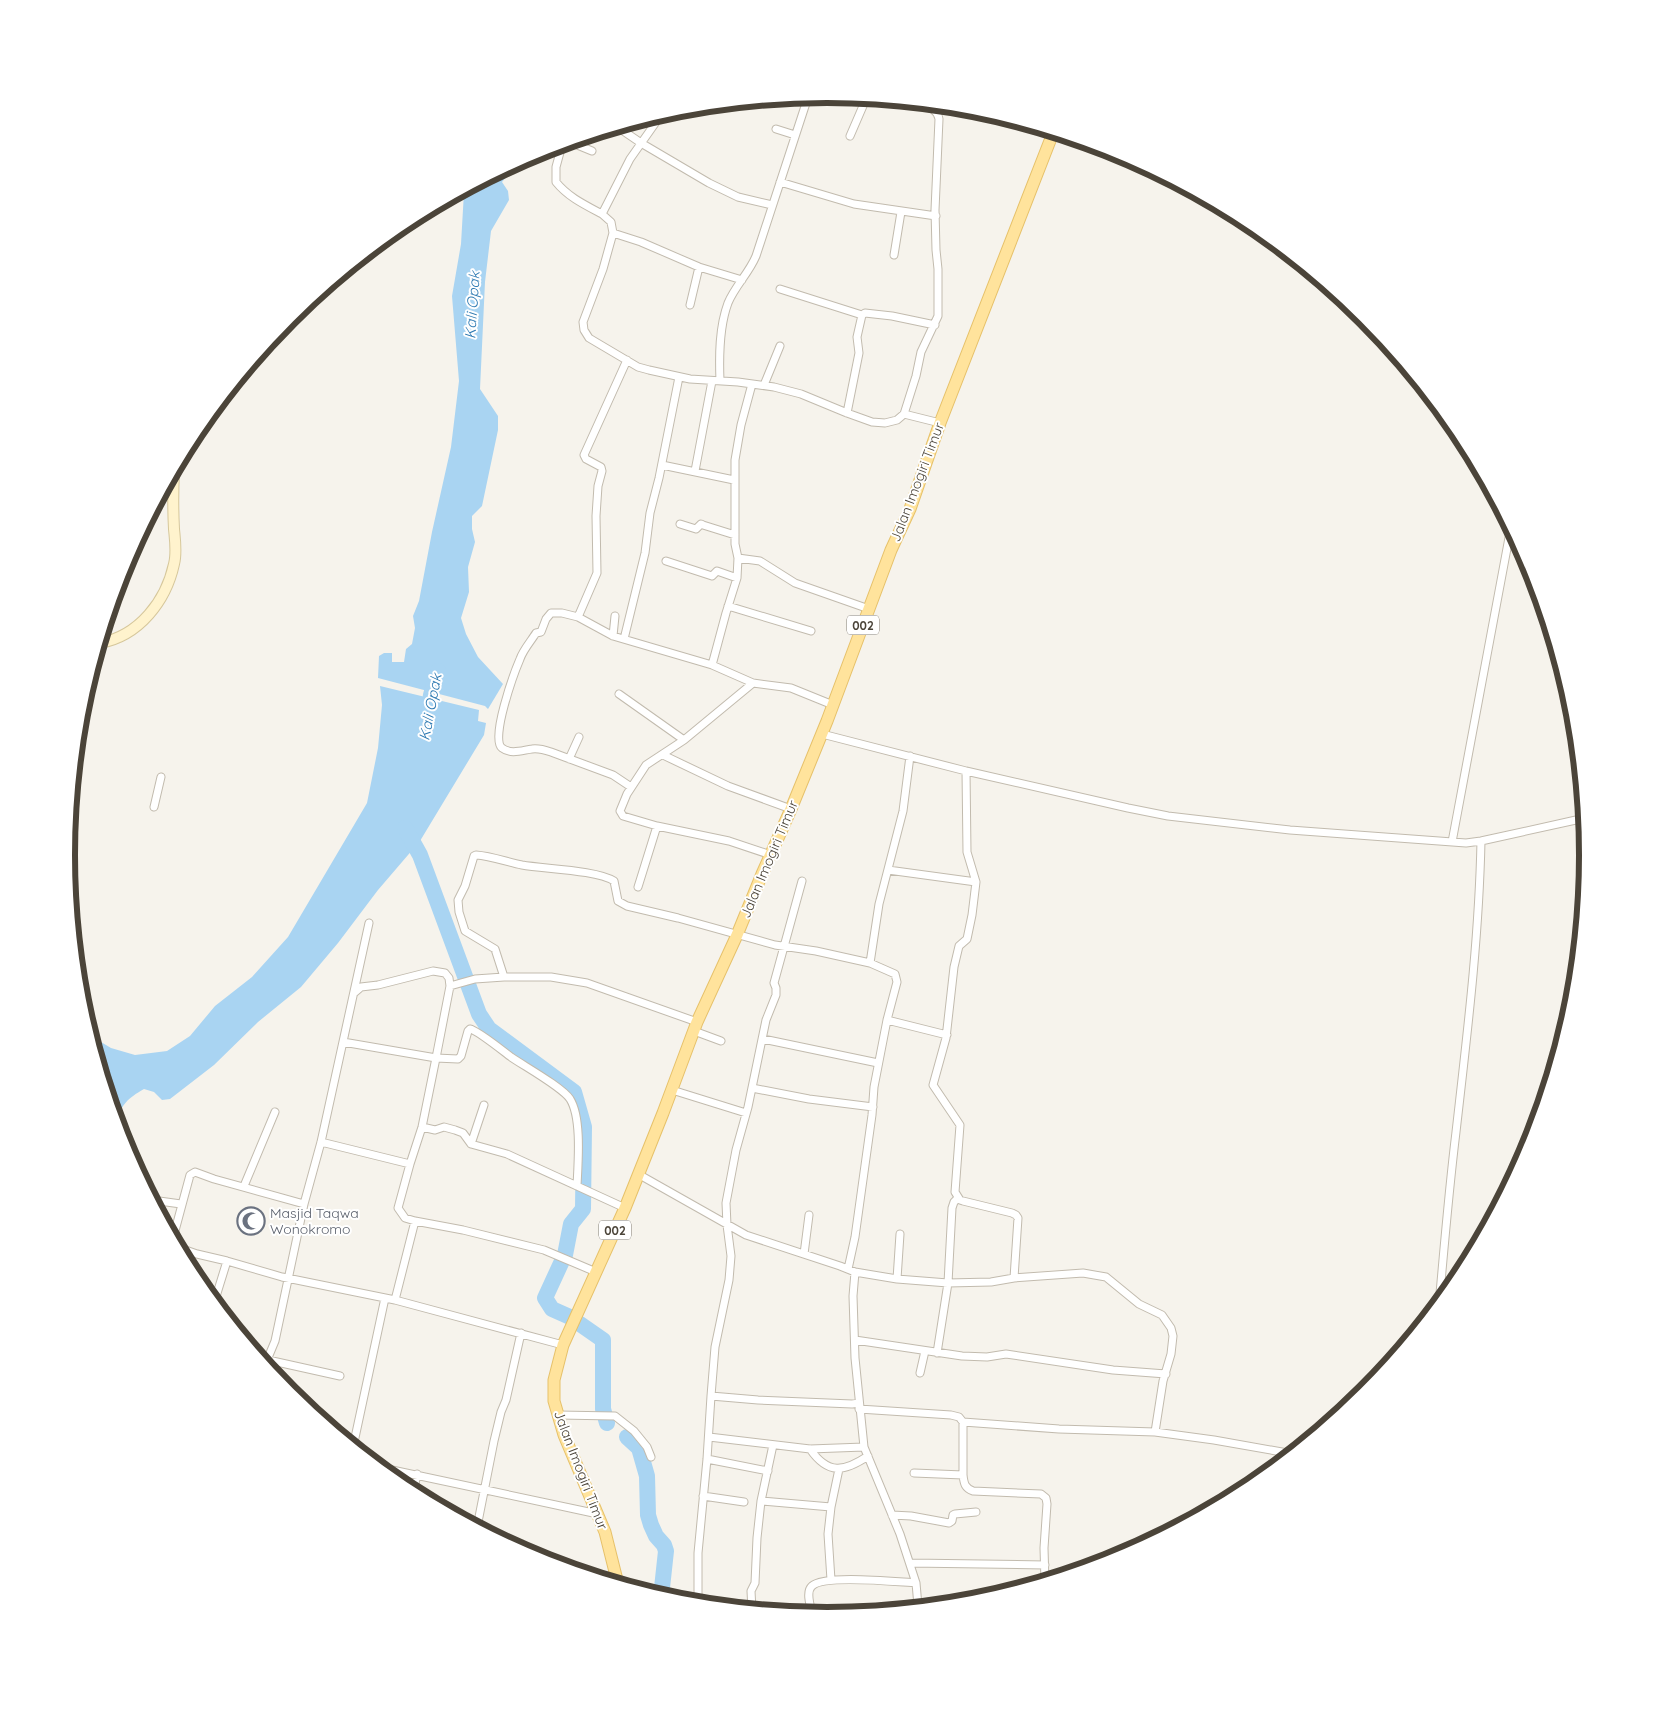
<svg xmlns="http://www.w3.org/2000/svg" width="1655" height="1712" viewBox="0 0 1655 1712" font-family="Quicksand,sans-serif">
<style>
.water{fill:#a9d4f2}
.lines{fill:none;stroke-linecap:round;stroke-linejoin:round}
.river{stroke:#a9d4f2;stroke-width:16}
.street-casing{stroke:#c2bbae;stroke-width:9}
.secondary-casing{stroke:#d6c79b;stroke-width:12}
.primary-casing{stroke:#e6c16a;stroke-width:13}
.street{stroke:#fff;stroke-width:7}
.secondary{stroke:#fff3cd;stroke-width:10}
.primary{stroke:#ffe39c;stroke-width:11}
.labels{text-anchor:middle;dominant-baseline:central;stroke-width:4;stroke-linejoin:round;paint-order:stroke}
.shield{fill:#fff;stroke:#817c74;stroke-width:1}
.shield-label{font-size:12px;font-weight:bold;fill:#4b4439}
.street-label{font-size:14px;fill:#4b4439;stroke:#fff}
.worship-label{font-size:14px;fill:#5b616d;stroke:#fff;text-anchor:start}
.water-label{font-size:15px;font-style:italic;fill:#2e7ab2;stroke:#fff}
.rim{fill:none;stroke:#4b4439;stroke-width:6}
</style>
<rect width="100%" height="100%" fill="#f6f3ec"/>
<path class="water" d="M524,159L519,167L511,171L502,182L508,191L509,200L491,231L485,282L480,389L498,416V430L482,506L472,516V529L475,542L468,567L469,592L461,618L466,634L478,657L503,684L488,709L485,706L378,678L379,656L384,653H392V662H404L406,649L412,644L415,628L413,616L419,601L432,532L451,447L459,381L452,296L461,244L464,192Z
M380,686L479,710L478,721L486,723L484,735L420,841L378,890L338,943L301,987L258,1022L214,1065L170,1099L162,1100L154,1092L144,1089C127,1099 123,1103 116,1121L91,1036L111,1048L135,1055L167,1051L190,1036L215,1006L252,977L288,937L367,803L378,748L382,705Z"/>
<g class="lines">
<path class="river" d="M427,721L431,695L438,671
M405,828L420,855L479,1014L489,1029L574,1092L584,1127L583,1209L571,1224L565,1255
M562,1261L545,1298L552,1309L570,1317
M580,1324L603,1340V1409L607,1423
M627,1437L639,1448L647,1476L648,1515L651,1525L656,1536L664,1545L666,1551L661,1597"/>
<g class="street-casing">
<path id="street" d="M918,104C927,107 937,108 939,119L935,210L936,250L938,269V316L921,352L916,376L904,414L940,423
M661,115L630,159L602,214L611,222L613,233L603,269L583,322L584,330L589,338L638,367L649,370L690,379L738,382L774,387L801,394L847,413L872,422L885,423L897,420L904,414
M619,128L641,143L709,183L738,197L772,205
M776,129L795,135
M850,136L866,99
M570,142L592,151
M562,145L556,167V182C568,197 585,205 602,214
M780,182L854,204L936,216
M613,233L641,242L699,267L742,280
M894,255L901,212
M780,289L862,315
M690,305L699,267
M720,381C719,356 719,327 728,303C735,286 749,273 756,256L808,97
M764,385L780,346
M847,413L859,353L857,337L862,315L865,313L892,316L935,325
M662,465L734,480
M695,471L712,381
M680,524L696,529L701,524L703,525L735,535
M738,558L760,561L795,583L869,609
M666,561L712,576L717,571L737,578
M728,606L811,631
M578,617L597,573L596,516L598,486L602,471L601,467L586,459L584,455L627,360
M613,636L615,616
M624,639L645,553L650,513L659,478L679,377
M712,665L726,613L737,578L738,558L735,544V460L741,425L752,384
M753,683L684,740L646,765L627,794L620,811L623,816L657,826L729,841L771,855
M619,694L684,740
M822,734L966,771L1128,808L1168,816L1290,830L1466,843L1481,841L1585,818
M663,755L728,786L791,809
M569,759L579,737
M966,771L967,852L976,882L972,915L967,939L959,946L954,967L946,1038L933,1085L960,1125L955,1192L960,1200L963,1201L1012,1213L1016,1215L1018,1218L1014,1278
M631,787L613,775L551,752C545,750 539,748 532,749C523,750 511,755 502,748C490,739 514,673 520,659C523,650 531,641 536,633L541,632L546,619L551,613H562L578,617L613,636L712,665L753,683L791,688L833,705
M154,807L161,777
M1452,842L1511,527
M888,870L976,882
M638,887L657,826
M870,963L879,904L903,811L910,756
M504,977L495,949L465,931L459,912L458,900L465,886L474,856L476,855C491,856 507,862 522,865C545,869 597,870 614,881L618,901L627,906L678,918L775,945L816,951L870,963L895,974L897,982L887,1020L874,1087L872,1115L855,1237L848,1269
M450,986L475,979L504,977H551L587,983L697,1022
M887,1020L947,1035
M694,1031L721,1041
M763,1039L878,1063
M343,1042L436,1058L450,986L449,978L445,973L433,971L378,985L361,987L354,993
M752,1088L809,1099L873,1107
M672,1090L746,1113
M422,1127L435,1130L444,1127L455,1130L463,1133L471,1144L507,1154L625,1208
M321,1142L410,1164L398,1208L405,1218L415,1221L463,1230L544,1250L596,1272
M471,1144L484,1105
M410,1164L422,1127L436,1058L458,1059L461,1056L468,1031L470,1029C477,1030 503,1051 511,1057C524,1066 562,1087 570,1099C582,1118 578,1163 577,1186
M638,1174L746,1235L840,1266L855,1272L897,1279L948,1283L991,1282L1014,1278L1083,1273L1106,1277L1139,1304L1162,1315L1171,1328L1173,1336L1171,1354L1163,1381L1155,1432L1214,1440L1293,1454
M244,1186L275,1112
M152,1200L181,1204
M173,1238L190,1175L195,1172L214,1179L304,1204
M177,1247L197,1254L227,1261L282,1277L395,1300L563,1345
M804,1254L809,1215
M855,1272L853,1296L855,1358L864,1447L900,1534L916,1583L918,1606L934,1607
M897,1279L900,1234
M395,1300L415,1221
M214,1303L227,1261
M1439,1305C1444,1247 1449,1189 1456,1132C1467,1035 1479,939 1481,841
M855,1340L962,1356L987,1357L1006,1354L1113,1370L1166,1374
M937,1353L948,1283L952,1208L954,1202L958,1198
M259,1358L340,1376
M265,1365L275,1341L304,1204L321,1142L369,923
M920,1373L925,1351
M711,1396L758,1400L852,1404L859,1403
M859,1409L951,1415L959,1417L963,1422L1059,1429L1155,1432
M558,1415L615,1416L634,1431L647,1447L651,1457
M963,1422V1475C964,1484 965,1488 973,1491L1041,1494L1046,1498L1047,1504L1044,1548L1045,1582
M709,1437L810,1449L864,1447
M353,1447L385,1298
M810,1449C828,1475 844,1472 868,1456
M707,1459L768,1471
M378,1467L598,1514
M914,1473L963,1475
M413,1493L417,1474
M703,1496L744,1502
M761,1501L831,1507
M892,1515L911,1516L949,1523L952,1521L953,1515L955,1514L976,1512
M477,1527L494,1441L501,1412L506,1400L521,1333
M910,1563L1045,1565
M831,1580L828,1534L831,1507L839,1469
M698,1604V1553L707,1459L711,1396L715,1347L729,1280L731,1256L727,1225L726,1203L736,1150L748,1107L766,1020L776,995V988L774,983L802,881
M752,1610L751,1591L755,1583L757,1538L761,1501L773,1445
M813,1616C811,1608 805,1592 812,1586C824,1574 897,1582 916,1583"/>
</g>
<g class="secondary-casing">
<path id="secondary" d="M100,643C139,636 166,601 174,564C177,553 175,540 174,529C173,510 173,491 174,472"/>
</g>
<g class="primary-casing">
<path id="primary" d="M618,1584L605,1532L564,1435L554,1401V1380L563,1345L625,1208L663,1113L697,1022L737,935L762,874L791,809L827,721L891,550L910,509L940,423L1053,133"/>
</g>
<use href="#street" class="street"/>
<use href="#secondary" class="secondary"/>
<use href="#primary" class="primary"/>
</g>
<defs>
<g id="mosque-ring" transform="scale(1.4375)"><circle r="9.5" fill="#fff" stroke="#6b7280" stroke-width="1.5"/><path d="M3.5-4.9A6 6 0 1 0 3.5 4.9A5 5 0 1 1 3.5-4.9Z" fill="#6b7280"/></g>
</defs>
<g fill-rule="evenodd">
<use href="#mosque-ring" x="251" y="1221"/>
</g>
<g class="labels">
<g class="shield">
<rect x="847" y="615.5" width="32" height="19" rx="4"/>
<rect x="599" y="1220.5" width="32" height="19" rx="4"/>
</g>
<g class="shield-label">
<text x="863" y="625">002</text>
<text x="615" y="1230">002</text>
</g>
<g class="street-label">
<text transform="translate(917 482) rotate(-69)">Jalan Imogiri Timur</text>
<text transform="translate(769 859) rotate(-67)">Jalan Imogiri Timur</text>
<text transform="translate(581 1470) rotate(69)">Jalan Imogiri Timur</text>
</g>
<g class="worship-label">
<text x="270" y="1213">Masjid Taqwa<tspan x="270" dy="16">Wonokromo</tspan></text>
</g>
<g class="water-label">
<text transform="translate(472 305) rotate(-86)">Kali Opak</text>
<text transform="translate(430 707) rotate(-79)">Kali Opak</text>
</g>
</g>
<path d="M0 0H1655V1712H0ZM75 855a752 752 0 1 1 1504 0a752 752 0 1 1-1504 0Z" fill="#fff" fill-rule="evenodd"/>
<path class="rim" d="M75 855a752 752 0 1 1 1504 0a752 752 0 1 1-1504 0Z"/>
</svg>
